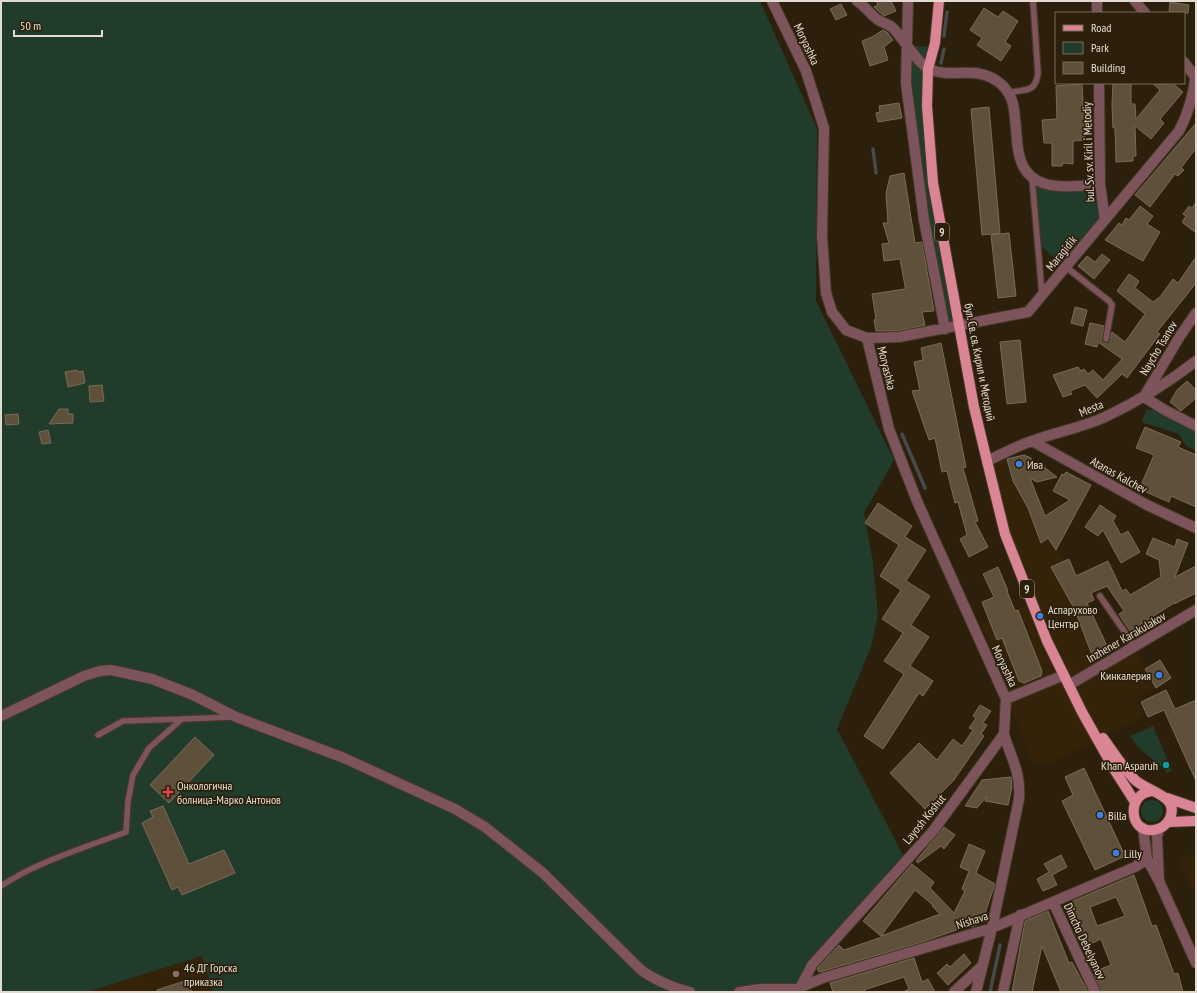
<svg xmlns="http://www.w3.org/2000/svg" width="1197" height="993" viewBox="0 0 1197 993" font-family="'PT Sans Narrow',sans-serif">
<style>
.built{fill:#352309}
.green{fill:#223c2c}
.lines{fill:none;stroke-linecap:round;stroke-linejoin:round}
.stream{stroke:#444b49;stroke-width:3.5}
.building{fill:#5f503c;stroke:#7b6b56;fill-rule:evenodd}
.lane-casing{stroke:#463927;stroke-width:8}
.street-casing{stroke:#463927;stroke-width:12}
.primary-casing{stroke:#463927;stroke-width:12}
.lane{stroke:#7d545b;stroke-width:5.5}
.street{stroke:#7d545b;stroke-width:10}
.primary{stroke:#d98593;stroke-width:10}
.shop-dot{fill:#3f7fe0;stroke:#2c1f0c;stroke-width:1.5}
.culture-dot{fill:#0f9aa8;stroke:#2c1f0c;stroke-width:1.5}
.health-dot{fill:#e0444e;stroke:#2c1f0c;stroke-width:1.5}
.education-dot{fill:#8d6e63;stroke:#2c1f0c;stroke-width:1.5}
.labels{text-anchor:middle;dominant-baseline:central;stroke-width:3.5;stroke-linejoin:round;paint-order:stroke}
.shield{fill:#2c1f0c;stroke:#ada395;stroke-width:1}
.shield-label{font-size:11px;font-weight:bold;fill:#e4dbd0}
.street-label{font-size:12px;fill:#e4dbd0;stroke:#2c1f0c}
.poi-label{font-size:12px;fill:#e4dbd0;stroke:#2c1f0c;text-anchor:start}
</style>
<rect width="100%" height="100%" fill="#2c1f0c"/>
<path class="built" d="M1007,459L1013,482L1028,508L1037,536L1042,543L1048,538L1065,561L1051,567L1075,610L1092,655L1108,648L1112,660L1135,647L1156,688L1134,698L1145,716L1102,736L1084,714L1098,739L1055,761L1034,764L1011,710L1009,689L981,625L1037,600L1009,531L993,463Z
M1196,853V896L1179,860Z
M203,956L213,992H87Z"/>
<path class="green" d="M1,1H760L817,129L816,301L894,460L864,513L873,563L878,615L871,647L837,729L903,855L810,961L794,987L779,992H213L202,956L87,992H1Z
M906,45L929,47L927,106L933,183L959,325L945,329L924,220Z
M1032,178L1048,185L1100,184L1105,220L1066,267L1038,244Z
M1146,410H1154L1196,430V450L1186,446L1179,434L1144,423L1142,421Z
M1153,726L1172,770L1168,773L1138,747L1130,736Z
M1141 811a11 11 0 1 1 22 0a11 11 0 1 1-22 0Z"/>
<g class="lines">
<path class="stream" d="M944,36L947,12
M941,63L944,49
M873,149L876,173
M902,434L925,488
M990,992L1000,945"/>
</g>
<path class="building" d="M876,1H891L896,11L884,16L874,7L878,5Z
M1170,2L1189,5L1188,13H1169Z
M841,4L847,15L836,20L830,9Z
M984,8L998,17L1003,11L1018,21L1005,42L1011,46L1001,61L977,45L982,38L970,30Z
M883,30L887,32L893,40L884,47L888,60L870,66L862,41L872,37Z
M1113,83H1131V104H1135L1136,119L1160,90L1152,83H1172L1183,92L1160,119L1164,123L1151,139L1135,126L1136,156H1133V161L1116,162L1115,127L1113,128L1112,105Z
M1082,84L1085,140L1073,141V164L1063,163L1062,166H1052V143H1044L1042,120L1057,119L1056,86Z
M899,103L902,118L878,122L876,113L880,112L879,106Z
M989,107L1000,233L982,235L971,109Z
M1196,123V148L1181,168L1184,170L1178,176L1175,174L1150,207L1135,195Z
M904,173L915,243L922,242L934,311L922,312L925,325L898,331H876L874,320L876,319L872,294L905,289V286L900,259L884,261L882,244L889,243L883,223H888L886,194L890,176Z
M1196,202V233L1182,222L1186,216L1183,214L1189,206L1192,208Z
M1140,206L1153,216L1147,224L1160,232L1143,261L1105,240L1119,223L1122,225L1126,218L1129,220Z
M1009,233L1016,296L998,298L991,235Z
M1102,254L1110,260L1094,279L1078,266L1087,256L1095,262Z
M1196,257V283L1157,332L1160,334L1127,378L1122,374L1097,398L1085,385L1070,391L1072,394L1063,397L1053,375L1078,367L1081,371L1084,369L1088,374L1093,370L1103,380L1122,359L1098,342L1097,347L1085,344L1090,323L1104,326L1102,339L1104,342L1109,341L1112,332L1125,342L1145,314L1117,291L1129,274L1139,281L1135,288L1153,302L1160,297L1173,279L1178,283Z
M1075,307L1087,310L1083,326L1071,323Z
M1020,340L1026,402L1007,404L1000,342Z
M941,343L966,467L963,468L978,521L975,522L988,547L969,557L960,539L967,535L958,502L955,503L947,471L942,472L935,438L929,440L912,391L920,390L914,362L923,360L921,348Z
M77,370V372L83,371L85,383L68,387L65,372Z
M1187,381L1196,390V398L1181,411L1170,402L1177,390Z
M102,385L104,401L90,402L89,386Z
M59,409H68V414H73V423L49,424Z
M18,414L19,424L6,425L5,415Z
M1145,427L1181,442L1178,447L1196,455V507L1171,496L1169,502L1146,492L1148,488L1141,485L1154,455L1136,448Z
M48,430L51,443L42,444L39,432Z
M1024,455L1031,458L1033,468L1044,467L1057,477L1037,482L1030,478L1045,516L1070,500L1053,491L1062,474L1064,475L1066,472L1091,485L1056,550L1048,538L1041,543L1028,508L1013,481L1007,459Z
M878,503L912,526L905,537L926,550L906,581L930,596L911,625L929,637L910,666L933,681L923,696L919,693L883,749L864,736L904,674L884,661L903,633L882,619L901,590L880,576L899,545L865,523Z
M1100,505L1116,516L1113,521L1121,535L1128,531L1140,552L1121,563L1103,530L1098,536L1085,527Z
M1153,538L1175,547L1177,539L1188,543L1175,577L1196,566V593L1174,604V603L1130,631L1119,614L1124,611L1107,586L1091,593L1094,600L1087,603L1108,648L1092,655L1075,610L1051,567L1069,559L1076,576L1108,561L1122,591L1126,589L1130,595L1161,577L1159,560L1146,554Z
M998,567L1008,591H1007L1015,611L1018,610L1042,671L1041,676L1024,683L1019,681L1002,638L997,640L982,602L994,597L983,574Z
M1160,660L1171,678L1156,688L1145,669Z
M1166,690L1175,709L1196,700V781L1164,710L1148,717L1141,702Z
M980,705L991,711L983,723L987,725L981,734L984,736L954,780L925,809L890,773L919,743L937,760L953,739L962,746L973,730L969,728L976,718L973,716Z
M195,737L214,755L169,803L150,785Z
M1084,768L1125,856L1095,870L1062,801L1073,795L1065,777Z
M1011,777L1012,787L1008,805L985,801L987,796L977,808L965,806L982,780Z
M163,806L189,864L224,850L235,873L182,895L178,887L172,890L142,823L153,817L150,811Z
M944,827L955,835L944,849L941,846L918,863L916,861Z
M969,844L985,851L976,873L995,884L983,919L980,923L972,927L968,926L919,943L820,972L818,971L817,969L839,945L844,950L882,937L863,921L912,864L934,882L930,888L954,913L965,891L962,889L969,871L960,867ZM915,890L933,905L932,906L940,914L881,936Z
M1061,855L1067,867L1052,875L1057,885L1043,891L1037,879L1049,872L1044,864Z
M1134,875L1152,926L1156,925L1174,974L1178,973L1183,992H1101L1093,972L1111,965L1101,939L1084,947L1066,904ZM1116,897L1125,916L1097,926L1090,907Z
M1048,911L1069,963L1072,962L1088,992H1061L1042,946L1032,992H1012L1025,921Z
M964,954L971,963L948,985L937,973L947,964L950,967Z
M914,958L922,982L928,979L935,992H903L909,989L904,977L864,990L865,992H833L830,983Z
M188,980L192,992H157V990Z"/>
<g class="lines">
<g class="lane-casing">
<path id="lane" d="M1010,93C1026,88 1035,94 1038,73L1033,1
M1032,178L1042,294
M1066,267L1109,301L1112,305L1106,339
M1100,596L1135,647
M98,735L123,721L182,719
M1,886C39,861 84,848 126,832L128,801L133,775L149,748L182,719L232,717"/>
</g>
<g class="street-casing">
<path id="street" d="M772,1L806,71L824,128L822,236L826,293L832,312L846,330L867,338L889,429L917,501L1006,699L1004,734L933,831L812,965L798,992
M857,1C865,6 870,14 877,19C882,23 889,24 893,28C902,37 918,64 929,69C953,80 976,63 1001,84C1012,94 1014,105 1015,119C1017,132 1016,145 1020,158C1030,194 1072,187 1100,184
M908,1L906,83L924,220L945,329
M1097,1V13
M1135,1L1145,13
M1184,62L1196,78
M1099,83L1100,184L1105,220
M867,338L899,337L1028,312L1179,131C1189,112 1194,93 1196,72
M1145,395L1180,336L1196,313
M1144,397L1163,409L1196,426
M1032,441L1147,505L1196,528
M987,461C1002,454 1017,446 1032,441C1056,432 1081,428 1105,417C1137,402 1168,383 1196,361
M1069,685L1196,610
M1006,699L1064,675
M1,716L84,676L100,671L111,670L152,679L193,695L236,717L344,758L455,809L485,827L543,873L641,970C656,981 671,987 690,992
M1143,828L1147,859L1159,881L1196,963
M1159,829L1157,837L1159,881
M1053,902L1095,992
M739,992L760,989H796
M789,992L823,978L992,928L1135,867L1147,859
M954,992L981,967
M976,992L992,928L1019,799C1021,771 1011,759 1004,734
M1003,992L1020,915"/>
</g>
<g class="primary-casing">
<path id="primary" d="M939,1L935,43L928,69L927,106L933,183L974,407L987,461L1005,534L1047,641L1082,712L1114,769L1135,802
M1103,738C1113,752 1122,766 1134,779C1146,792 1182,795 1169,820C1166,825 1160,829 1154,830C1128,834 1126,792 1153,791
M1167,798L1196,808
M1168,822L1196,821"/>
</g>
<use href="#lane" class="lane"/>
<use href="#street" class="street"/>
<use href="#primary" class="primary"/>
</g>
<g class="shop-dot">
<circle cx="1019" cy="464" r="4"/>
<circle cx="1040" cy="616" r="4"/>
<circle cx="1159" cy="675" r="4"/>
<circle cx="1100" cy="815" r="4"/>
<circle cx="1116" cy="853" r="4"/>
</g>
<circle class="culture-dot" cx="1166" cy="765" r="4"/>
<path class="health-dot" d="M166 786h4v4h4v4h-4v4h-4v-4h-4v-4h4z"/>
<circle class="education-dot" cx="176" cy="974" r="4"/>
<g class="labels">
<g class="shield">
<rect x="935" y="223" width="14" height="18" rx="3"/>
<rect x="1020" y="580" width="14" height="18" rx="3"/>
</g>
<g class="shield-label">
<text x="942" y="232">9</text>
<text x="1027" y="589">9</text>
</g>
<g class="street-label">
<text transform="translate(807 44) rotate(65)">Moryashka</text>
<text transform="translate(1088 152) rotate(-92)">bul. Sv. sv. Kiril i Metodiy</text>
<text transform="translate(1061 253) rotate(-51)">Maragidik</text>
<text transform="translate(1158 348) rotate(-59)">Naycho Tsanov</text>
<text transform="translate(980 362) rotate(79)">бул. Св. св. Кирил и Методий</text>
<text transform="translate(887 368) rotate(76)">Moryashka</text>
<text transform="translate(1091 408) rotate(-23)">Mesta</text>
<text transform="translate(1119 475) rotate(29)">Atanas Kalchev</text>
<text transform="translate(1126 637) rotate(-30)">Inzhener Karakulakov</text>
<text transform="translate(1005 666) rotate(65)">Moryashka</text>
<text transform="translate(924 819) rotate(-51)">Layosh Koshut</text>
<text transform="translate(972 920) rotate(-18)">Nishava</text>
<text transform="translate(1085 941) rotate(65)">Dimcho Debelyanov</text>
</g>
<g class="poi-label">
<text x="1027" y="464">Ива</text>
<text x="1048" y="609">Аспарухово<tspan x="1048" dy="14">Център</tspan></text>
<text x="1151" y="675" text-anchor="end">Кинкалерия</text>
<text x="1158" y="765" text-anchor="end">Khan Asparuh</text>
<text x="177" y="785">Онкологична<tspan x="177" dy="14">болница-Марко Антонов</tspan></text>
<text x="1108" y="815">Billa</text>
<text x="1124" y="853">Lilly</text>
<text x="184" y="967">46 ДГ Горска<tspan x="184" dy="14">приказка</tspan></text>
</g>
</g>
<rect width="1197" height="993" fill="none" stroke="#e4dbd0" stroke-width="4"/>
<rect x="1055" y="12" width="130" height="72" fill="#2c1f0c" stroke="#766a5a"/>
<rect x="1063" y="25" width="20" height="6" fill="#d98593" stroke="#766a5a"/>
<text x="1091" y="32" font-size="12" fill="#e4dbd0">Road</text>
<rect x="1063" y="42" width="20" height="12" fill="#223c2c" stroke="#766a5a"/>
<text x="1091" y="52" font-size="12" fill="#e4dbd0">Park</text>
<rect x="1063" y="62" width="20" height="12" fill="#5f503c" stroke="#766a5a"/>
<text x="1091" y="72" font-size="12" fill="#e4dbd0">Building</text>
<path d="M14 30v6h88v-6" fill="none" stroke="#e4dbd0" stroke-width="2"/>
<text x="20" y="30" font-size="12" fill="#e4dbd0" stroke="#2c1f0c" stroke-width="3" paint-order="stroke">50 m</text>
</svg>
